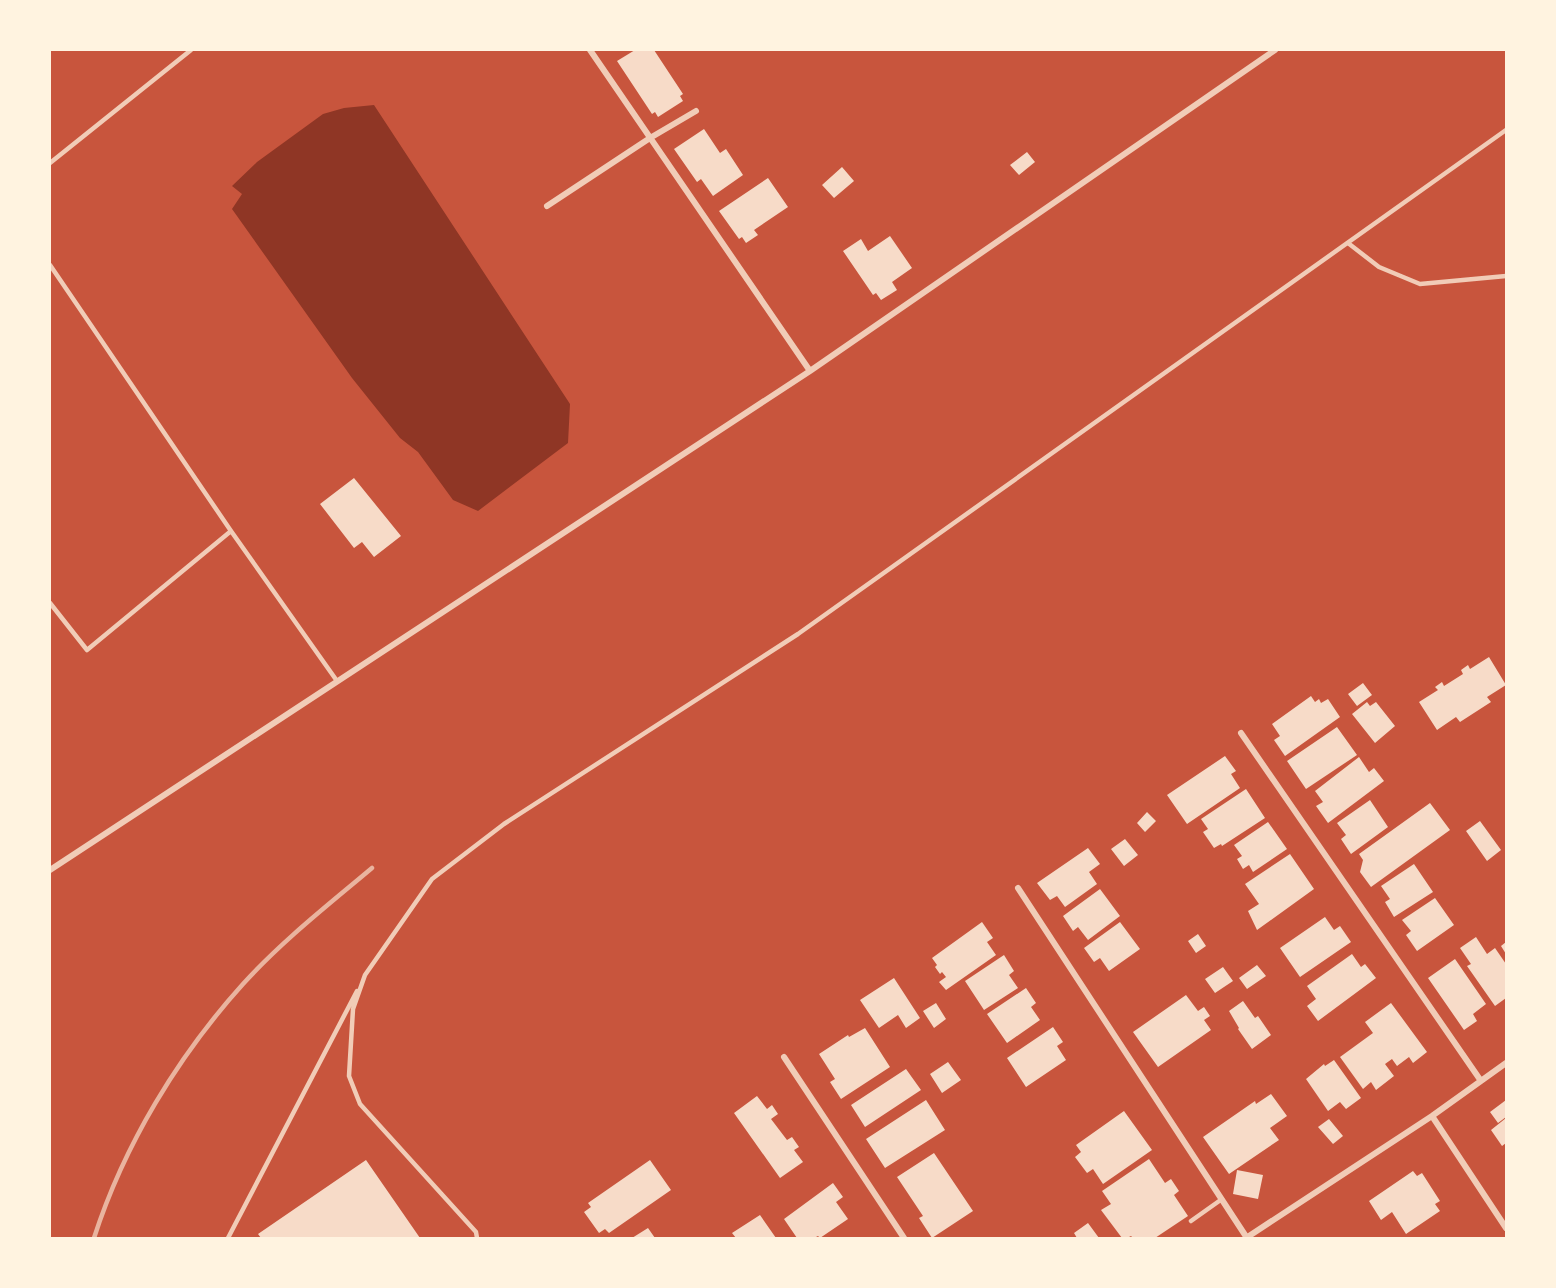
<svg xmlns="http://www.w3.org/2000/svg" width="1556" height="1288" viewBox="0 0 1556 1288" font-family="Cabin,sans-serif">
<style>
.water{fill:#8f3625}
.building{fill:#f7dbc8}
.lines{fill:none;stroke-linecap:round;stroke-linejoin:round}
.service{stroke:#f1ccb7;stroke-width:4.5}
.minor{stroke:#f1ccb7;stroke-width:6}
.rail{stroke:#e9b49f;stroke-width:4.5}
</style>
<rect width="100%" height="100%" fill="#c8553d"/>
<path class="water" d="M374,105L570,404L568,443L478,511L453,500L418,452L400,438L352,378L232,209L242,194L232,186L257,162L323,114L344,108Z"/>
<path class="building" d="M635,50H654L683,94L680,96L683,101L658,117L655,112L652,114L617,61Z
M704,129L720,153L726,149L743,175L713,196L701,179L697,182L674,149Z
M1027,152L1035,162L1019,175L1010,165Z
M842,167L854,181L834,198L822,185Z
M768,178L788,207L754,230L758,235L746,243L742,237L739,239L719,211Z
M890,236L912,268L892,282L897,290L881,300L876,293L873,295L843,251L861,239L868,251Z
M354,478L401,536L374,557L362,542L354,548L320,504Z
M1489,657L1506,685L1487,697L1491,702L1460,722L1456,717L1437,730L1419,702L1438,690L1435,687L1442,682L1444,686L1463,674L1461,670L1468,665L1470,669Z
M1363,683L1372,695L1357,706L1348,694Z
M1311,696L1315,702L1319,699L1321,703L1328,699L1340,717L1285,756L1274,740L1280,736L1272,724Z
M1367,702L1370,706L1376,702L1395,726L1375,743L1352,714Z
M1337,727L1357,755L1306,789L1287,761Z
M1225,756L1236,771L1231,774L1240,788L1187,824L1167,795Z
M1359,757L1369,772L1374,768L1384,781L1328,823L1316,806L1323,802L1315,791Z
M1246,789L1265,818L1222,846L1221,844L1214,848L1203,832L1208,829L1201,819Z
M1370,800L1388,827L1351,854L1341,839L1346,835L1337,823Z
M1430,803L1450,830L1371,887L1360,872L1363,860L1359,854Z
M1147,812L1156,821L1145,832L1137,823Z
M1480,821L1501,850L1487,861L1466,831Z
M1268,822L1287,849L1253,872L1249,865L1243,869L1237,859L1242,856L1234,845Z
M1125,839L1138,855L1124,866L1111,849Z
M1088,848L1100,864L1089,872L1097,884L1065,907L1057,896L1050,900L1037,883Z
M1290,854L1314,889L1257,930L1248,911L1259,904L1245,884Z
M1414,864L1433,892L1394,917L1385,902L1390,899L1381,886Z
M1100,889L1120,916L1088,940L1078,927L1073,931L1063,916Z
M1435,898L1454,925L1417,951L1406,935L1411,931L1402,920Z
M1325,917L1334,930L1340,926L1351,942L1300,977L1280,948Z
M982,922L993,938L987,942L996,955L946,990L939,982L946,977L942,972L940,974L935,967L937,965L932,958Z
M1120,922L1140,949L1109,971L1100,958L1094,962L1084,948Z
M1198,934L1206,946L1196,953L1188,941Z
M1476,937L1487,954L1495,948L1506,964V998L1495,1006L1467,966L1471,964L1460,948Z
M1506,942V954L1501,946Z
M1352,954L1361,967L1365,964L1376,978L1318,1021L1307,1006L1316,999L1307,986Z
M1004,955L1014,971L1009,975L1018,988L984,1010L965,981Z
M1455,959L1486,1004L1473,1014L1477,1021L1464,1030L1428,978Z
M1257,965L1266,976L1247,989L1239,978Z
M1223,967L1233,981L1215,993L1205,979Z
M894,978L920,1018L906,1028L898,1015L879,1028L860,1000Z
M1026,988L1036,1003L1031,1007L1040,1020L1007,1043L987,1014Z
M1186,995L1198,1011L1204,1007L1210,1016L1204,1020L1211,1030L1158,1067L1133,1032Z
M1243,1001L1255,1018L1258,1016L1271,1035L1252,1049L1238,1029L1239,1028L1229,1011Z
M936,1003L946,1019L934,1028L923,1011Z
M1391,1003L1427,1052L1413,1063L1409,1057L1397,1066L1392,1059L1385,1064L1394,1076L1376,1090L1371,1082L1363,1089L1340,1057L1373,1033L1365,1022Z
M1053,1027L1063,1042L1057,1046L1066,1060L1026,1087L1007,1058Z
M865,1028L890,1067L841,1099L830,1082L835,1079L819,1054L848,1035L849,1037Z
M1334,1060L1361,1098L1346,1109L1340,1102L1328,1111L1306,1079L1324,1064L1325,1066Z
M948,1062L961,1080L942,1093L930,1074Z
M906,1069L921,1090L865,1127L851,1105Z
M1271,1094L1287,1116L1270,1128L1279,1140L1229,1174L1203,1137L1255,1101L1256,1104Z
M757,1096L767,1109L772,1105L778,1114L771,1119L787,1140L792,1137L799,1147L794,1150L803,1162L780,1178L734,1113Z
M926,1100L945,1130L885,1168L866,1139Z
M1506,1100V1117L1498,1123L1490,1112Z
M1124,1111L1152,1150L1103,1184L1093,1169L1087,1173L1075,1157L1081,1152L1076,1145Z
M1506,1118V1143L1502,1146L1491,1130Z
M1329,1119L1343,1136L1333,1144L1318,1127Z
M934,1153L973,1211L932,1238L919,1218L923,1216L897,1177Z
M1149,1159L1165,1183L1171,1179L1179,1191L1174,1195L1188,1216L1155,1238H1133L1131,1236L1127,1238H1122L1101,1210L1111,1204L1102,1191Z
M366,1160L420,1238H261L258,1234Z
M650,1160L671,1190L609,1233L605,1229L599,1233L584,1212L591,1207L588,1203Z
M1237,1170L1263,1175L1258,1199L1233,1194Z
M1413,1171L1417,1176L1422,1173L1440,1201L1435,1204L1440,1211L1406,1234L1392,1212L1381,1220L1369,1201Z
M833,1183L843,1197L836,1202L848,1219L820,1238L818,1236L814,1238H797L784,1219Z
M760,1215L776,1238H736L732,1233Z
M1088,1223L1099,1238H1077L1074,1233Z
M648,1228L655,1238H632Z"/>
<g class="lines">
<path class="service" d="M50,163L191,50
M1348,243L1379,267L1420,284L1506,276
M50,265L231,531L337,681
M50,603L87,650L231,531
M1191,1221L1222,1199
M228,1238L357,991
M477,1238L476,1232L360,1104L349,1076L353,1009L365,975L432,879L504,824L798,634L1506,130"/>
<path class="minor" d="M590,50L810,371
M547,206L650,138L696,111
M1241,733L1481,1081
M50,870L810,371L1275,50
M1018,888L1247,1238
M784,1057L904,1238
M1432,1116L1506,1228
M1246,1238L1432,1116L1506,1063"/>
<path class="rail" d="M94,1238C124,1145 178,1056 243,984C282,941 328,905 372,868"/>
</g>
<rect width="1556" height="1288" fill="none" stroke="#fff3e0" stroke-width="102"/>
</svg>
